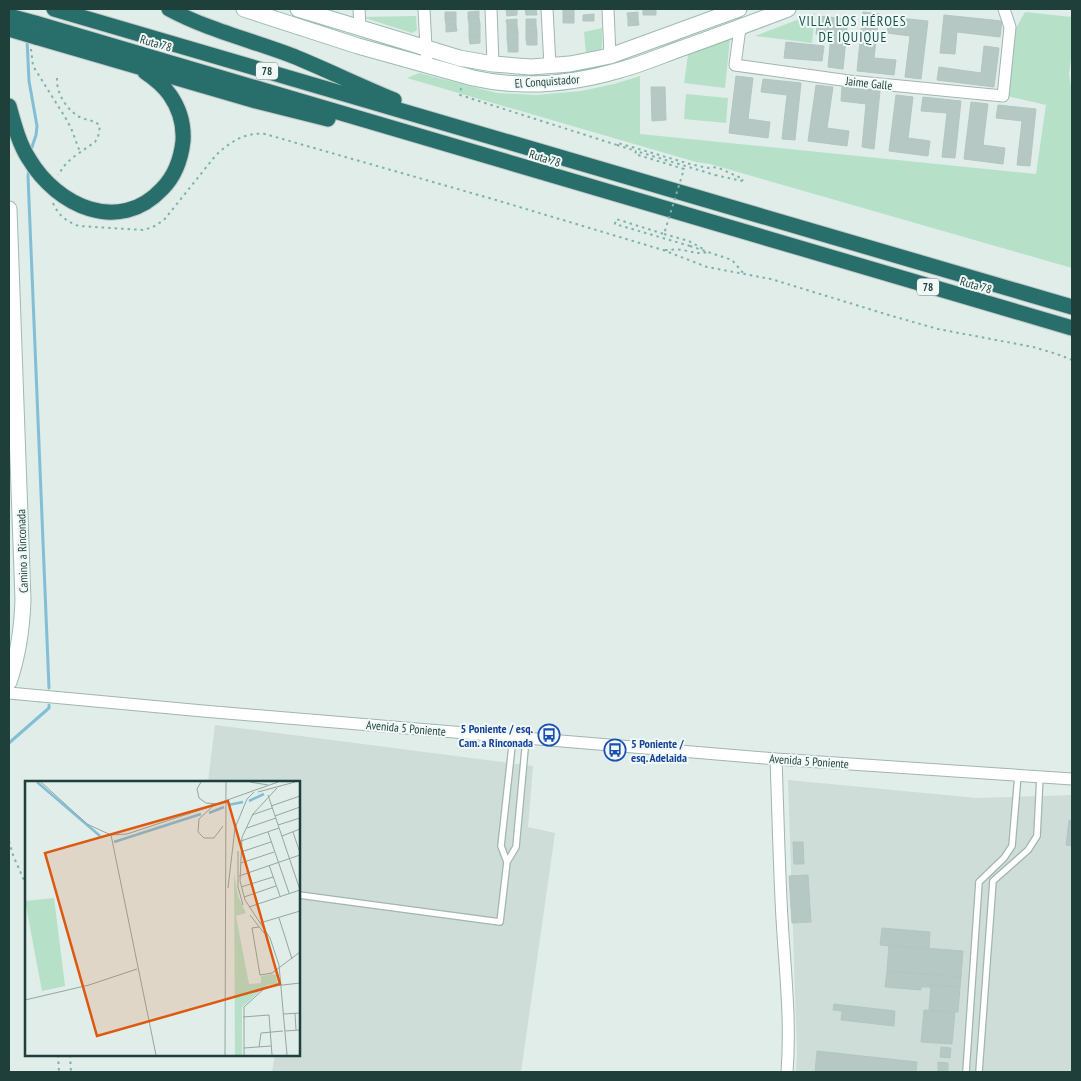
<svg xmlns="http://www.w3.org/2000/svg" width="1081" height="1081" viewBox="0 0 1081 1081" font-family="'PT Sans Narrow',sans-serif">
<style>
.built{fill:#ceddd8}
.green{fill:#b7e0c8}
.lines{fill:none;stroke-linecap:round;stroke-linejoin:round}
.stream{stroke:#83bed7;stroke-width:3}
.building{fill:#b5c8c3;stroke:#b2c7c1}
.lane-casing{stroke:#a2b5b1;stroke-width:8}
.street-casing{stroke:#a2b5b1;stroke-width:13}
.secondary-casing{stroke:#9ebab4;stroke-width:17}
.highway-casing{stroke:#c0c9c8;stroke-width:17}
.path{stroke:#7eb3aa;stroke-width:2;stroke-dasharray:2.5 4;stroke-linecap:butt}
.lane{stroke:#fff;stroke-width:5.5}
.street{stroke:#fff;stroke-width:11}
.secondary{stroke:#fff;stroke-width:15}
.highway{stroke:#286e6a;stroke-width:15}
.highway-bridge-casing{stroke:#c0c9c8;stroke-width:17;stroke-linecap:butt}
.path-bridge{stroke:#7eb3aa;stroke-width:2;stroke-dasharray:2.5 4;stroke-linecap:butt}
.highway-bridge{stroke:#286e6a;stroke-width:15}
.labels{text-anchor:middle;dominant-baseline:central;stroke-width:4;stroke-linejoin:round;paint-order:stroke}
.shield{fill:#f1f9f6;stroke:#5e7773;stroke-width:1}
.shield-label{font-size:11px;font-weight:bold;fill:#1f3f3b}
.street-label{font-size:12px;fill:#1f3f3b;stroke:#f1f9f6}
.transit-label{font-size:12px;font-weight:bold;fill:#164399;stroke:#f1f9f6;text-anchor:end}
.neighbourhood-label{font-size:14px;letter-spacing:1px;fill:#19534d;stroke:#f1f9f6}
.inset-river{fill:none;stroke:#83bed7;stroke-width:2.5}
.inset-road{fill:none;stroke:#93a7a3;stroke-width:1}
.view{fill:#de580e;fill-opacity:0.15;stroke:#de580e;stroke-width:2.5}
.inset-edge{fill:none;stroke:#1f3f3b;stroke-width:2.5}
</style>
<rect width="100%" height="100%" fill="#e0ede9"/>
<path class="built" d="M215,725L533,766L528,827L555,833L521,1072H272L275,1055H299V782H208Z
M788,780L977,798L1072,795V1072H796L797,1053Z"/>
<path class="green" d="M1025,12L1072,17V51L1069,74L1072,93V268L710,164L696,162L407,78L419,73L497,93L537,95L581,91L614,84L640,76V134L1036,174L1046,105L1007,96L1016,28Z
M815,13L812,43L755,36Z
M416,16L417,30L412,33L362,17Z
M602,28V49L586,53L584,32Z
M730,39L725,88L684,83L688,55Z
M686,94L728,98L726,123L684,119Z"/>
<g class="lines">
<path class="stream" d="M27,39L29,81L37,126L36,135L31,150
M29,169L28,176L49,688
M9,743L49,708V705"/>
</g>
<path class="building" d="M506,9H517V15L507,16Z
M525,9H536L537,15H526Z
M643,9H656V15H643Z
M563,10H574V16L563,17Z
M479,11V18H468V12Z
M445,12H456V18L445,19Z
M638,12V19H628L627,13Z
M863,12L879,14L874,58L896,60L894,75L857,71Z
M594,14V21H583V15Z
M944,15L1002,21L1000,37L957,32L955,54L940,53Z
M574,16V23H563V17Z
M818,16L848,19L843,69L828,67L831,35L816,34Z
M889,17L928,21L921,79L905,77L910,36L887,33Z
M456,18V25H446L445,19Z
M468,18H479L480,24H469Z
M517,19V26H507L506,20Z
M526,19H536V25L526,26Z
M628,19H638L639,25L628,26Z
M469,24H480V30L469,31Z
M446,25H456L457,31L446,32Z
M536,25L537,32H526V26Z
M507,26H517L518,32L507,33Z
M480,30V37H469V31Z
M518,32V39H507V33Z
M526,32H537V38L526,39Z
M469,37H480V43L470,44Z
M537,38V45H527L526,39Z
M507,39H518V45L508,46Z
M786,42L824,46L822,61L784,58Z
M518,45V52H508V46Z
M984,46L999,48L994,87L937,80L939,67L981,73Z
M736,76L753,78L748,119L770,122L768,138L729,133Z
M763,79L801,83L795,140L782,139L787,95L761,92Z
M816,85L833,87L827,128L849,131L847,146L808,141Z
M651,87H665L666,120L652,121Z
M842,87L880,91L874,149L862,147L866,104L841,101Z
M896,95L913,97L908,138L930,141L928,156L889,151Z
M923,97L961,101L955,158L942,157L947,113L921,111Z
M971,102L988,104L983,145L1005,148L1003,164L964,159Z
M998,105L1036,109L1030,166L1017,165L1022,121L996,118Z
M1069,820L1072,821V846L1066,845Z
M793,842H803L804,864H794Z
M808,875L811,922L792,923L789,876Z
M882,928L930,932L929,949L880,945Z
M889,945L963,951L961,977L887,971Z
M887,971L961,977L960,987L931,985V987H921V990L885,987Z
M931,985L960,987L958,1012L929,1010Z
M834,1004L895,1011L894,1026L841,1020L842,1011L833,1010Z
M924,1010L955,1012L952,1044L921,1042Z
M941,1047L951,1048L950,1058L940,1057Z
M817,1051L917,1062L916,1072H815Z
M938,1062L948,1063V1072H938Z"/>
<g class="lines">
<g class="lane-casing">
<path id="lane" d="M513,737L501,846L507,862L516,847L526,738
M299,895L500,922L507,862
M966,1072L979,882L1004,858L1012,846L1018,775
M979,1072L993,881L1028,850L1037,836L1040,776"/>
</g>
<g class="street-casing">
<path id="street" d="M359,9L360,28
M424,9L427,66
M491,9L493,64
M547,9L550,66
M608,9L610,56
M740,28L735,65L849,81L1003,96L1010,27L1004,9
M9,693L203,711L776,759L1072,779
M776,759C778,812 779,866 782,919C785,970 791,1021 787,1072"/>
</g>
<g class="secondary-casing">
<path id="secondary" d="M244,9L358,46L473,78C521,89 572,84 620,70C639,65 658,57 677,50C714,37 751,23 788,9
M298,9L459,58L493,64L531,67L570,64L610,56L739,9
M9,209L23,600C22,628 18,656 9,682"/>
</g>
<g class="highway-casing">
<path id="highway" d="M54,9L1072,307
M169,9C208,30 251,40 293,56C327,70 360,86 394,100
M35,23C381,124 726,229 1072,328
M36,37L256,101L328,119
M9,106C14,124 19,144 29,159C57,206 119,235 162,189C175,176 181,159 183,141C184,125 179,108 170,95C163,85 154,78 145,72"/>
</g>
<path class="path" d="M31,49L33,66L65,117L71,128L80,152
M57,78C56,92 66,109 78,116C85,121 94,119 100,126L98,137L95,142L72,158L64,166L58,175
M461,88L460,95L617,145L618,143L690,164L708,168L712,167L719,168L743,179L742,181
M617,145L636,151
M715,175L742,181
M53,203C58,215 67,222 79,226L143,230L153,227L164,220L216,155C230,142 245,132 265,134L496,200L663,250L707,267L771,279L892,316L938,329L1033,347L1057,354L1072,360
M664,234L689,241L703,249
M690,246L732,260L744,274
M665,250C671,250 677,249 682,250C691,251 698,255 707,252
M9,841L13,855L26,885
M58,1055L59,1072
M70,1055L71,1072"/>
<use href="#lane" class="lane"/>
<use href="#street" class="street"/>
<use href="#secondary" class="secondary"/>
<use href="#highway" class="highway"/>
<g class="highway-bridge-casing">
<path id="highway-bridge" d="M9,16L35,23
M9,29L36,37"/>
</g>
<path class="path-bridge" d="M690,246L615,224L616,219L664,234L684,169L635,154L636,151L715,175"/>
<use href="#highway-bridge" class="highway-bridge"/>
</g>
<defs>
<g id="bus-ring" transform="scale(1.125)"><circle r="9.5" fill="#f1f9f6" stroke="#1a4fb4" stroke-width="1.5"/><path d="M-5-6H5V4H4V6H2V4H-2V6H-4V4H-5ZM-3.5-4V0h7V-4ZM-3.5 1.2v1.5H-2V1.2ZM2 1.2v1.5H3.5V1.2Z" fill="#1a4fb4"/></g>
</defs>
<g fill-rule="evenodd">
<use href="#bus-ring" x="549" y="735"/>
<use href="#bus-ring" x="615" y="750"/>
</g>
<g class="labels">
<g class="shield">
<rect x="256" y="62.5" width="22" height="17" rx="4"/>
<rect x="917" y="278.5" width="22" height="17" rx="4"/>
</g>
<g class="shield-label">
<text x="267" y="71">78</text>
<text x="928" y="287">78</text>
</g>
<g class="street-label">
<text transform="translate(156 43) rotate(16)">Ruta 78</text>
<text transform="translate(547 81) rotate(-4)">El Conquistador</text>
<text transform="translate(869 83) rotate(6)">Jaime Galle</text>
<text transform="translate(545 158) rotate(17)">Ruta 78</text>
<text transform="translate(976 285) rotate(16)">Ruta 78</text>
<text transform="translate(22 551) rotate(-92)">Camino a Rinconada</text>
<text transform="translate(406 728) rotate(5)">Avenida 5 Poniente</text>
<text transform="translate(809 761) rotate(4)">Avenida 5 Poniente</text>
</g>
<g class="transit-label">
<text x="533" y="728">5 Poniente / esq.<tspan x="533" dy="14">Cam. a Rinconada</tspan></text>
<text x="631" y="743" text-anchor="start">5 Poniente /<tspan x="631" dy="14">esq. Adelaida</tspan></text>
</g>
<g class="neighbourhood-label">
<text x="853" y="21">VILLA LOS HÉROES<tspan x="853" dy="16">DE IQUIQUE</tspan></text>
</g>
</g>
<g transform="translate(25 781)">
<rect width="275" height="275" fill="#e0ede9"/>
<path d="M209,92L213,115L221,132L211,135L224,203L236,202V195L247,193L251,194L252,203L242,204L217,226V274H210ZM29,117L40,205L17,210L0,120Z" fill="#b7e0c8"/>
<path class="inset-river" d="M12,1L75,55M224,20L239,13M203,24L218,21M184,32L199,26M89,61L176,33"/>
<path class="inset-road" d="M16,1L62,43L86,54L102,53L184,26M176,1L172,8L174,17L181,22L193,23M225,1L243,4M252,7L228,33L217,56L215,100L220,119L245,157L254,184L262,274M233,11L270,1M243,14L275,109M191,23L253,1M188,25L174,38L173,51L179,57H189L198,45M246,25L275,15M227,34L247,27M250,35L275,26M253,44L275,37M222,47L251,37M243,51L264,112M268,51L275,72M86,54L131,274M257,55L275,48M213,61L254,47M213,70V106L218,124M216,71L246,61M216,82L249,71M244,84L255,115M214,95L275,74M216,106L248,96M203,107L210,47L222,18L229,11M219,116L251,105M224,126L275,109M225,134L239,152M254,137L267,178M235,142L275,130M234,146L227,147L235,194L247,192L275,171M0,219L64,204L112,188M270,232L271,249M259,233L275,232M218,236L244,234L247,274M260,250L275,249M234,266L236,252L258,250M219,267L246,265M200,274L201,1M219,274V226L241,206L275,202"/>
<path class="view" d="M203,20L255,203L72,255L20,72Z"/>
<rect width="275" height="275" class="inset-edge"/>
</g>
<rect width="1081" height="1081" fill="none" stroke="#1f3f3b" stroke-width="20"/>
</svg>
